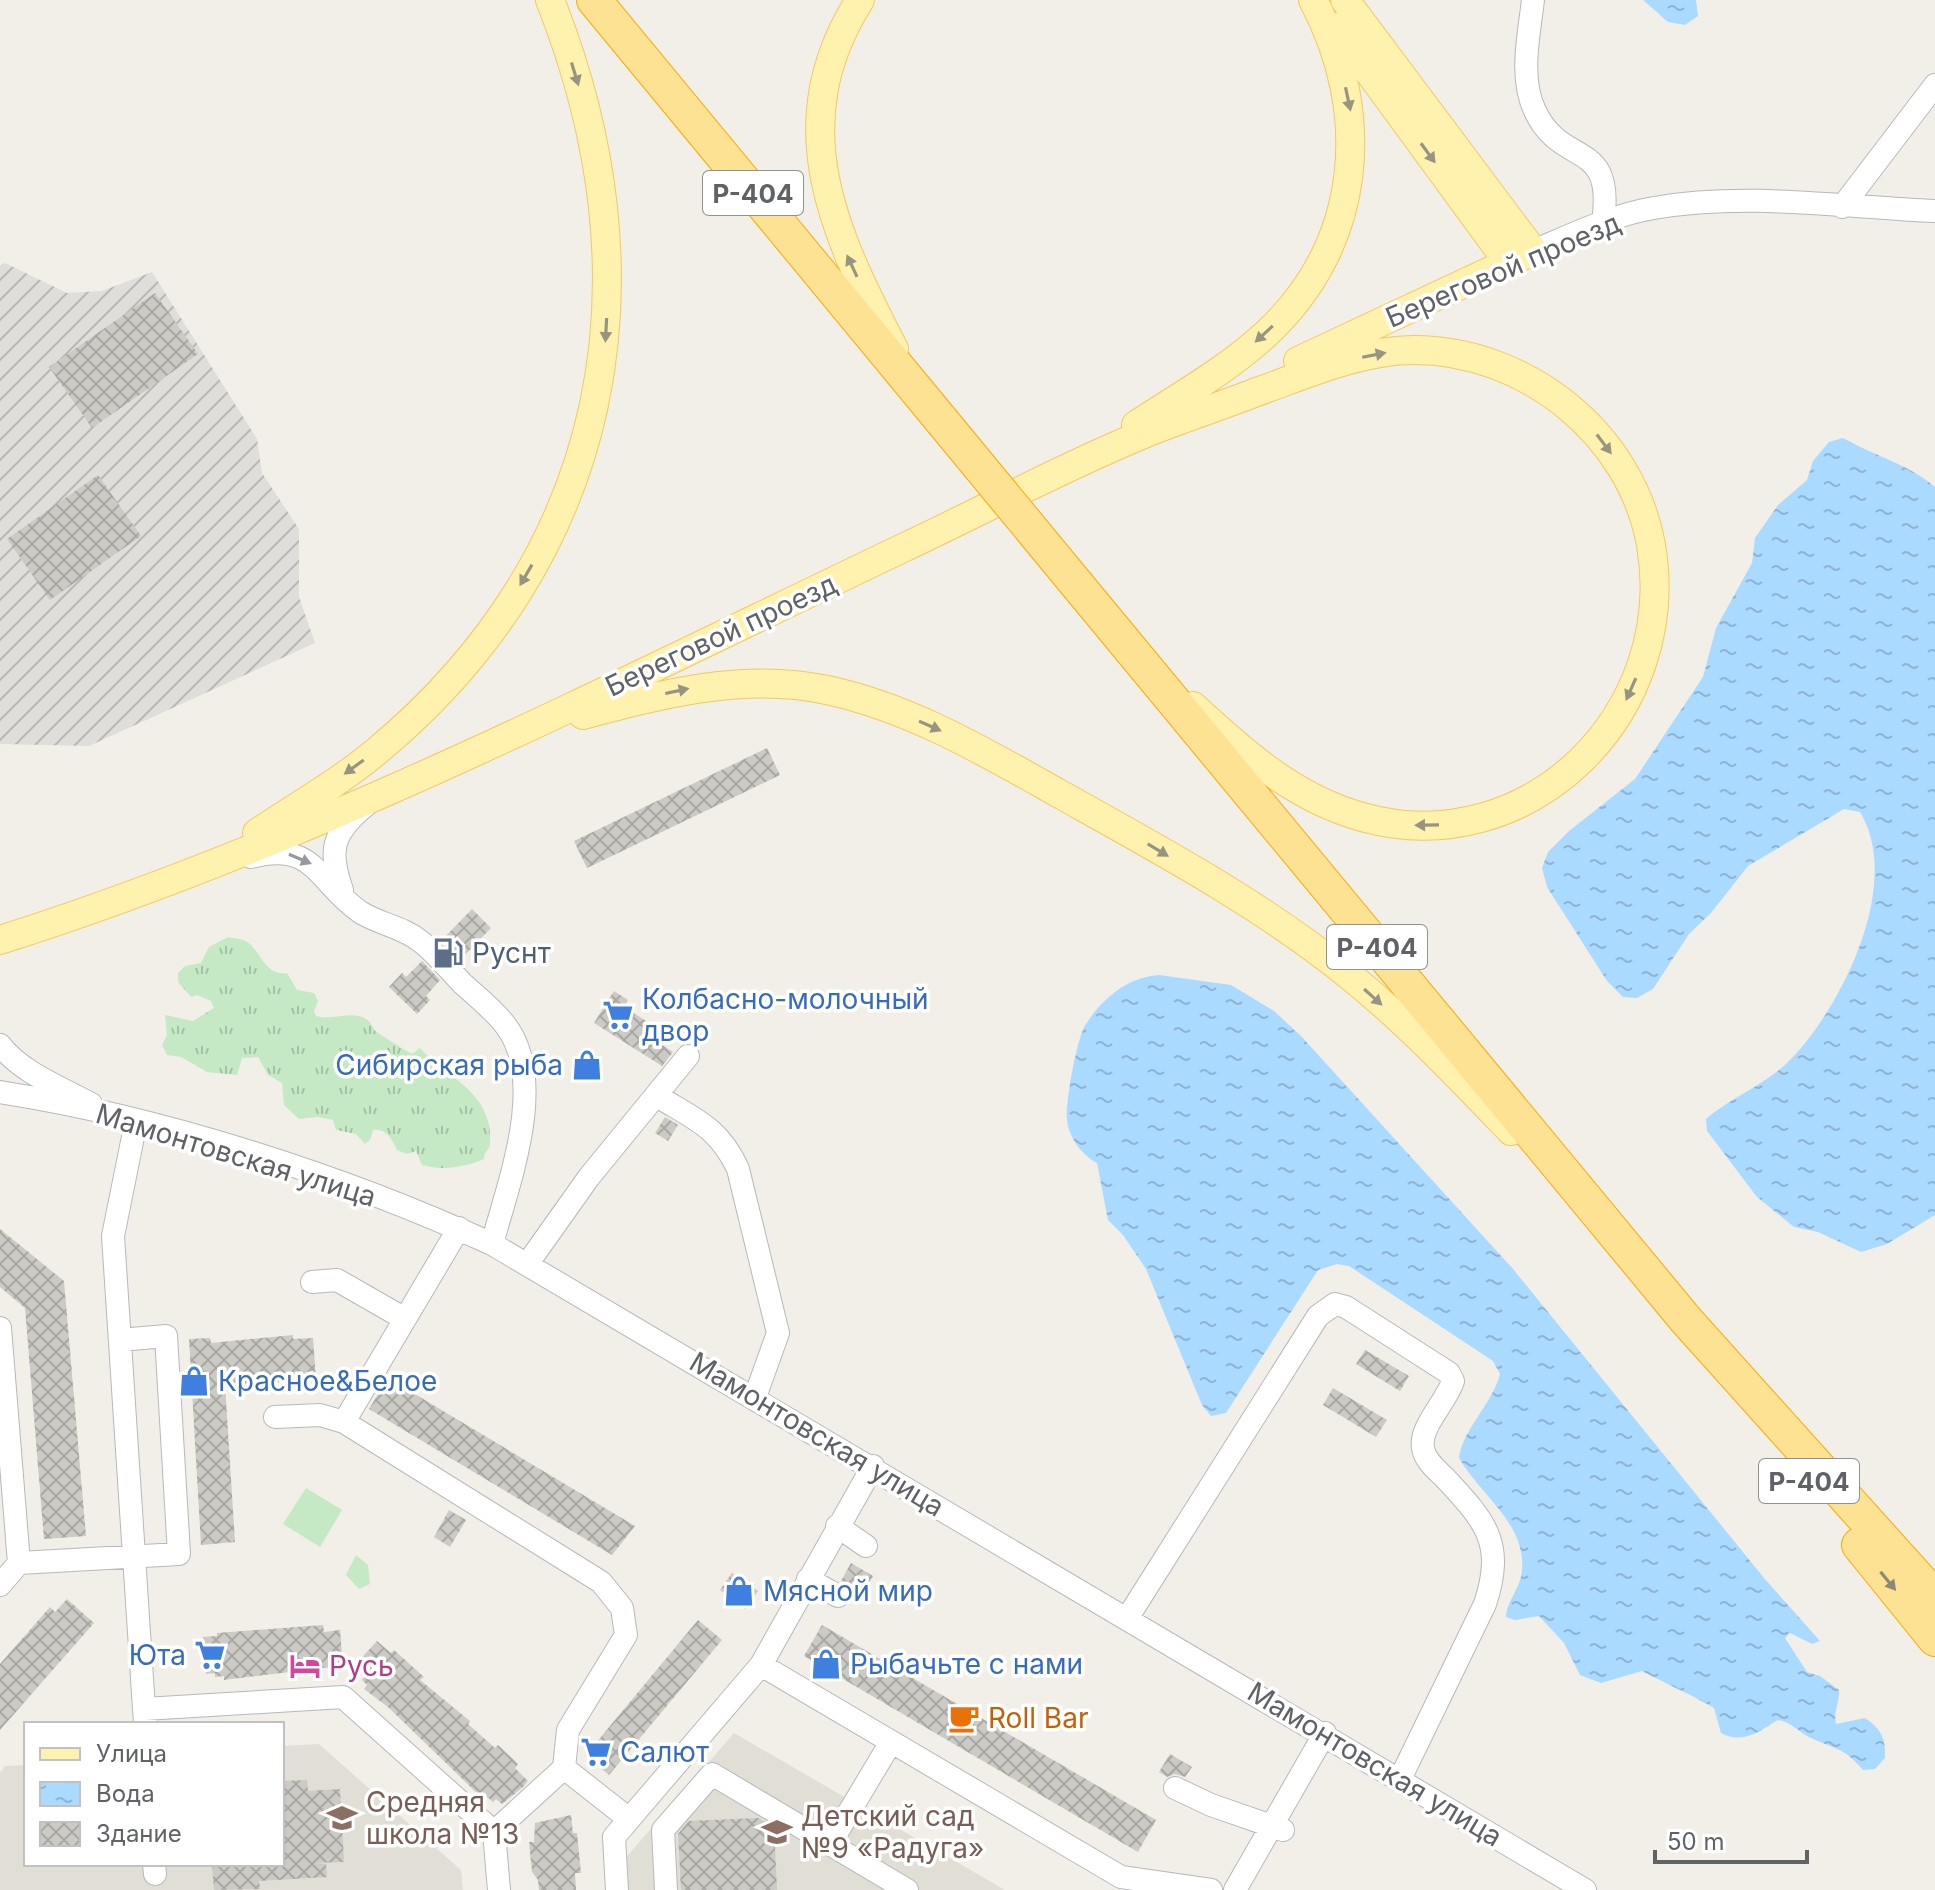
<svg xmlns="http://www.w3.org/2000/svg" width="1935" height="1890" viewBox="0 0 1935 1890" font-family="Inter,sans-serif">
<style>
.industrial{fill:url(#industrial-furrows)}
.education{fill:#e1ded6}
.grass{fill:url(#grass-tufts)}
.park{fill:#c5e8c5}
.water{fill:url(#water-ripples)}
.building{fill:url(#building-cross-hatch)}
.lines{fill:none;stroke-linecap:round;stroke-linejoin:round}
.minor-casing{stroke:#b5b8bc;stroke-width:24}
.major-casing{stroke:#f2c960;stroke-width:30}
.highway-casing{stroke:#f9ab00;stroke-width:36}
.minor{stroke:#fff;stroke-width:22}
.major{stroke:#fff2af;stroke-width:28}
.highway{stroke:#fde293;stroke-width:34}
.highway-bridge-casing{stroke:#f9ab00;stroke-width:36;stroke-linecap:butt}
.highway-bridge{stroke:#fde293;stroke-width:34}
.oneway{fill:#979581}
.oneway2{fill:#979a9d}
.oneway3{fill:#8e8975}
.labels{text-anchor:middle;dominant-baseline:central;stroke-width:7;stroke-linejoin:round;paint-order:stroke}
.shield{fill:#fff;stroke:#8f9295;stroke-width:2}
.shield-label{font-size:26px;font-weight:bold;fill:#5f6368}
.street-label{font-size:28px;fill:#5f6368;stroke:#fff}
.service-label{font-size:28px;fill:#4e5e75;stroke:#fff;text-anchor:start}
.shop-label{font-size:28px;fill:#366cbe;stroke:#fff;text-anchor:start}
.hotel-label{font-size:28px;fill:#b23c85;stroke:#fff;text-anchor:start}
.food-label{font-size:28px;fill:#c56008;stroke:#fff;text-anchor:start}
.education-label{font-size:28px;fill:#785e54;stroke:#fff;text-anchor:start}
</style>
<defs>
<pattern id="industrial-furrows" width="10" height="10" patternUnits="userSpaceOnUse" patternTransform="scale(2)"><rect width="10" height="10" fill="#e0deda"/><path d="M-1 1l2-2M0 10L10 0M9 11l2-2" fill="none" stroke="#b9b8b5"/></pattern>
<pattern id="grass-tufts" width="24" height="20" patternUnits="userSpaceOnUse" patternTransform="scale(2)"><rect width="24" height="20" fill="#c5e8c5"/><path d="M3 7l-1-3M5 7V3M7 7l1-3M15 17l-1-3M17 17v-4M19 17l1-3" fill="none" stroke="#a3c0a4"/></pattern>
<pattern id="water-ripples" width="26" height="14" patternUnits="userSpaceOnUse" patternTransform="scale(2)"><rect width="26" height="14" fill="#aadaff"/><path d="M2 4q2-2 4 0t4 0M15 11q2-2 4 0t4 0" fill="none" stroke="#8eb4d2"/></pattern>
<pattern id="building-cross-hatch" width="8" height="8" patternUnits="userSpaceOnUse" patternTransform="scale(2)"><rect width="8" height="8" fill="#cccac5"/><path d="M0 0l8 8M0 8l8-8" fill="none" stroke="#a9a8a4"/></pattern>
</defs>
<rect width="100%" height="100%" fill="#f1efe8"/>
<path class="industrial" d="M5,263L67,293L102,291L152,272L257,439L262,473L299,529V597L315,643L89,746L0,744V265Z"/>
<path class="education" d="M734,1733L1005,1890H624L622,1862Z
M319,1744L461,1870L463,1890H0V1773L5,1766L26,1765V1864H282V1746Z"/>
<path class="grass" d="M228,937C236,939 244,938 251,945C264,959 267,975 287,973L297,990L314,993L318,1001L314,1011L316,1016C338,1022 363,1003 375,1031C388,1039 399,1047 412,1054L420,1048C447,1078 494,1093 490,1143C490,1151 484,1150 484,1159C465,1167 443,1171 422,1165L416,1151L407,1154L397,1150C393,1140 386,1128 373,1130L370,1140L365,1144L356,1134L336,1130L333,1120L318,1117L299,1119L284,1105L282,1083L268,1075L258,1057L242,1058L237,1075L207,1072L181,1057L167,1055L162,1045L167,1035L165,1015L193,1021L214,1008L211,1001L197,995L191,997L178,982V973L185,966L201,963L209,947Z"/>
<path class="park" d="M306,1488L342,1510L320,1547L283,1524Z
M356,1555L368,1565L370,1584L359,1589L346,1575Z"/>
<path class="water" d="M1643,0H1696L1698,16L1685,25L1668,22Z
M1843,438C1873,455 1910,465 1935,487V1215L1887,1244L1861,1252L1818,1232L1794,1227L1757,1197L1707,1131L1706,1119C1732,1096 1766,1085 1791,1059C1843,1005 1903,883 1860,812L1844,809L1748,866L1711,913L1689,934L1653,989L1637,998L1623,997L1607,981L1547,887L1542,868L1548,852L1569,831L1635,779L1703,677L1716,628L1752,563L1755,538L1778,505L1807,480L1813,461L1829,442Z
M1159,975L1231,985L1274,1011L1301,1036L1513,1269L1764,1578L1820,1641L1812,1644L1790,1633L1785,1638L1807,1672L1820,1676L1839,1690C1840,1703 1833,1712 1836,1724L1865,1718C1881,1729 1886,1738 1885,1758L1875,1769L1863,1770C1843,1746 1833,1749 1807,1736C1797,1730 1790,1722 1778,1720C1760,1731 1742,1745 1721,1733L1714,1708C1691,1694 1666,1684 1642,1671L1601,1683L1580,1675L1564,1643L1539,1616L1515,1620L1506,1617C1507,1600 1521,1588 1522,1570C1526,1523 1480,1495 1459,1458C1463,1428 1492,1405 1500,1374L1493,1361L1349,1266L1337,1264L1318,1270L1226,1413L1211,1416L1202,1405L1146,1269L1123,1235L1108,1220L1097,1163C1082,1155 1069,1138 1067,1120C1065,1104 1077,1036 1086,1024C1103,998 1128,977 1159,975Z"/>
<path class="building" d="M155,293L198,354L92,428L49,367Z
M98,475L141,536L50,600L7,539Z
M767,748L780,775L587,868L574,841Z
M472,909L491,928L460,960L441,941Z
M422,961L440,980L426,996L430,1000L417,1014L389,987L402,973L406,977Z
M614,991L628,1000L624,1007L654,1026L648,1036L673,1052L662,1066L594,1023Z
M582,1052L602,1062L593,1079L573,1069Z
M665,1117L678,1125L668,1141L655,1133Z
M0,1229L64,1281L86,1536L44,1539L25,1308L0,1287Z
M293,1335V1339L313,1338L316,1380L225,1385L235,1542L201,1545L192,1391H186L185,1372H191L189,1339L210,1338L211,1343Z
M1365,1350L1409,1376L1400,1391L1356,1364Z
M388,1378L635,1526L612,1555L369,1409Z
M1333,1388L1387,1420L1376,1437L1323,1405Z
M449,1510L466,1520L450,1547L434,1537Z
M851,1563L873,1576L859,1601L841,1581Z
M732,1573L758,1591L745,1609L720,1590Z
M67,1599L94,1623L0,1730V1664L50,1607L55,1612Z
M698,1620L722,1640L609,1775L586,1755Z
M323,1625L324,1632L340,1630L343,1667L320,1668V1673L290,1676V1672L224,1680V1676L215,1677V1673L206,1674L203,1637L217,1636V1633Z
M822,1625L1156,1820L1138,1852L804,1656Z
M377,1641L391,1653L394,1650L424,1677L420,1680L470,1721L468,1724L495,1748L498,1745L518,1764L515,1768L528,1781L523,1787L502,1804L496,1799L493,1802L485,1795L482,1798L388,1707L364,1689L367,1685L362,1680L372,1665L354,1666Z
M1170,1754L1192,1767L1185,1777L1175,1774L1167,1777L1159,1772Z
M307,1780L308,1791L340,1789L344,1862L315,1863L326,1864L327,1877L259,1881L260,1889L214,1890L212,1864H282V1781Z
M571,1815L573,1833H577L581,1873H575L576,1890H539L538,1880L532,1872L529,1842H534L535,1823Z
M758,1818L774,1827L777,1890H681L678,1834L689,1821Z"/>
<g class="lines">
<g class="minor-casing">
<path id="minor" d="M1533,0C1529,35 1519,78 1535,111C1562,169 1615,137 1603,222
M1842,207L1935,85
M1533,251C1572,235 1612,215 1654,208C1745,192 1843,207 1935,211
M251,857C315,840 317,882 360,912C379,924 403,927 420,941C436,953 449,970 463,984C477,997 495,1011 506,1026C548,1082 508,1184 492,1244
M342,890C328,851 332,833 365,806
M0,1045C22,1073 60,1087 91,1104
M0,1092C161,1117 344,1176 492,1244L1585,1890
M657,1096C694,1119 719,1127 738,1169L778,1333L755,1397
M136,1122L113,1236L145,1724
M459,1228L344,1422L601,1582L622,1608L626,1635L568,1730L564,1768L629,1819
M528,1263L589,1177L688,1056
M312,1282L337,1280L405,1319
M0,1328L19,1563L0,1585
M275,1417L320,1415L344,1422
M873,1466L761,1665L1121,1877L1211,1890
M837,1526L866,1546
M19,1563L179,1554L166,1336L120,1340
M808,1579L838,1596
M1128,1617L1318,1316L1335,1304L1346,1307L1449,1373L1453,1381C1447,1401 1419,1427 1423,1448C1425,1461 1437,1470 1445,1478C1486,1522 1505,1543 1485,1604L1400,1779
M144,1709L343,1697L494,1832L499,1890
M1175,1788L1211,1805L1283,1830
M494,1832L564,1768
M830,1844L891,1742
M154,1864L155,1874
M617,1890L614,1837L761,1665
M666,1890L663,1830L712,1774L907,1890
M1235,1890L1325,1733"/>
</g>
<g class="major-casing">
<path id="major" d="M860,0C781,124 834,233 894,349
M1336,27L1508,262
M1298,361L1533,251L1345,0
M1136,425C1180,396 1227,370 1266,334C1363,244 1373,113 1313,0
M583,715C662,694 745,672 827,690C911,708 985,752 1058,793C1158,849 1261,904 1350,976C1408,1023 1460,1078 1511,1131
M257,833C297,806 340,782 377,751C613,554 661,279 550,0
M0,940C313,841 607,689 903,548C984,510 1063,467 1146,433C1181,419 1218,407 1254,393C1305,375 1359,350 1414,350C1525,350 1631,433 1651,545C1680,712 1529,864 1362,817C1294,798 1244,753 1193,706"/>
</g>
<g class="highway-casing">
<path id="highway" d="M594,0L942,421
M1079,587L1686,1320L1935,1597
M1859,1545L1935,1639"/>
</g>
<use href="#minor" class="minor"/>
<use href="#major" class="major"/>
<use href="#highway" class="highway"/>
<g class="highway-bridge-casing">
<path id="highway-bridge" d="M942,421L1079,587"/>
</g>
<use href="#highway-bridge" class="highway-bridge"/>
</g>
<defs><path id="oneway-solid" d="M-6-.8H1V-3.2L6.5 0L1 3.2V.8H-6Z" transform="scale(2)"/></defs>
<g class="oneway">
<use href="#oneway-solid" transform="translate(575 74) rotate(73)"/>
<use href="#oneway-solid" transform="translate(1348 99) rotate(78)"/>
<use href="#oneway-solid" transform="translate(1428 153) rotate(54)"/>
<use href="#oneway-solid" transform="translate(852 266) rotate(-115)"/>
<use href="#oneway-solid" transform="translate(606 330) rotate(93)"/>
<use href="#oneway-solid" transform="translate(1264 334) rotate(137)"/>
<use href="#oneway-solid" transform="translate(1374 355) rotate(-11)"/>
<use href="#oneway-solid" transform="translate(1604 444) rotate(53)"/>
<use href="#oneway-solid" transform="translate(526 575) rotate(120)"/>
<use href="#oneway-solid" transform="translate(1631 689) rotate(114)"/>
<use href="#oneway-solid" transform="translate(677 691) rotate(-12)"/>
<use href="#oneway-solid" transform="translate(930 726) rotate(24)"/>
<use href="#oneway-solid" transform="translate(354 767) rotate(144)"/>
<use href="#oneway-solid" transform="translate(1427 825) rotate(179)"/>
<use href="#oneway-solid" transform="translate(1158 850) rotate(31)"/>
<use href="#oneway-solid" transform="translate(1373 997) rotate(42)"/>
</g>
<use class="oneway2" href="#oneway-solid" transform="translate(300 859) rotate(23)"/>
<use class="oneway3" href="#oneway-solid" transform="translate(1888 1581) rotate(51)"/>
<defs>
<g id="fuel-bare" transform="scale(2.4)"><path d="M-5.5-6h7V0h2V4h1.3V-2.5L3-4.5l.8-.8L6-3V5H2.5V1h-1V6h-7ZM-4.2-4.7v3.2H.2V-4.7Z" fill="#5c6f8a" stroke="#fff" stroke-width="2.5" paint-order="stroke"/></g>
<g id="supermarket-bare" transform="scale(2.4)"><path d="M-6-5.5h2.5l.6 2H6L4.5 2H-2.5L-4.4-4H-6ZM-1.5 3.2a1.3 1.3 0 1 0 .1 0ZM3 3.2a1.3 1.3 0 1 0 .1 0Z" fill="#3f7fe0" stroke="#fff" stroke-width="2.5" paint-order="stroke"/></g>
<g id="shop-bare" transform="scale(2.4)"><path d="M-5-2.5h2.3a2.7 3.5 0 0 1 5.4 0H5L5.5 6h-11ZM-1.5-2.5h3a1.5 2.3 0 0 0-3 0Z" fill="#3f7fe0" stroke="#fff" stroke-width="2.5" paint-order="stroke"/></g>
<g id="hotel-bare" transform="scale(2.4)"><path d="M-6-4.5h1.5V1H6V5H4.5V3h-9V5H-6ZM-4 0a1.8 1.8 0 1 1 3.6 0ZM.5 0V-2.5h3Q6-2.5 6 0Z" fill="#d1479c" stroke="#fff" stroke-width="2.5" paint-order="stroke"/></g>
<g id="cafe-bare" transform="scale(2.4)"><path d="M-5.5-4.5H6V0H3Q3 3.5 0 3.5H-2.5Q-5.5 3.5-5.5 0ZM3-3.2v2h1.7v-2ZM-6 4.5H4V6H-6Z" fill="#e8710a" stroke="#fff" stroke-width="2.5" paint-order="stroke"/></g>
<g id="school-bare" transform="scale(2.4)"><path d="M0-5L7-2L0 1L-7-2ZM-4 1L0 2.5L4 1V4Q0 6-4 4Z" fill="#8d6e63" stroke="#fff" stroke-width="2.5" paint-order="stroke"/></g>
</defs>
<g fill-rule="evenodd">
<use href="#fuel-bare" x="448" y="953"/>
<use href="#supermarket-bare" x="618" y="1015"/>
<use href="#shop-bare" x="587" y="1065"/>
<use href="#shop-bare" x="194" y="1381"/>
<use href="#shop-bare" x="739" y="1591"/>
<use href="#supermarket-bare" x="210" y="1655"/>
<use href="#shop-bare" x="826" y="1664"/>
<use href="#hotel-bare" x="305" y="1666"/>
<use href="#cafe-bare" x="964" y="1718"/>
<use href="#supermarket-bare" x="596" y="1752"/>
<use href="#school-bare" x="342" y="1818"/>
<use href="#school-bare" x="777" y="1832"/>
</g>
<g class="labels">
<g class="shield">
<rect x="703" y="171" width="100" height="44" rx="6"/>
<rect x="1327" y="925" width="100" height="44" rx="6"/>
<rect x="1759" y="1459" width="100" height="44" rx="6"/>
</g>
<g class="shield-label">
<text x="753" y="193">Р-404</text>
<text x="1377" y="947">Р-404</text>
<text x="1809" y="1481">Р-404</text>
</g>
<g class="street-label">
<text transform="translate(1503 270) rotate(-23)">Береговой проезд</text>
<text transform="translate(721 635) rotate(-25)">Береговой проезд</text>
<text transform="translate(236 1155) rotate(17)">Мамонтовская улица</text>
<text transform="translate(817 1434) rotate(31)">Мамонтовская улица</text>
<text transform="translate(1375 1764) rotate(31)">Мамонтовская улица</text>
</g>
<g class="service-label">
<text x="472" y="953">Руснт</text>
</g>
<g class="shop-label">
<text x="642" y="999">Колбасно-молочный<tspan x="642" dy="32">двор</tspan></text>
<text x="563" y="1065" text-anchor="end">Сибирская рыба</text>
<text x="218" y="1381">Красное&amp;Белое</text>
<text x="763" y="1591">Мясной мир</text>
<text x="186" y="1655" text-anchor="end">Юта</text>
<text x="850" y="1664">Рыбачьте с нами</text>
<text x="620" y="1752">Салют</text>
</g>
<g class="hotel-label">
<text x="329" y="1666">Русь</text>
</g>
<g class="food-label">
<text x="988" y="1718">Roll Bar</text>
</g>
<g class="education-label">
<text x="366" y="1802">Средняя<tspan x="366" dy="32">школа №13</tspan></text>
<text x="801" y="1816">Детский сад<tspan x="801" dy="32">№9 «Радуга»</tspan></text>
</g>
</g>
<rect x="24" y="1722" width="260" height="144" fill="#ffffff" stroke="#bfc1c3" stroke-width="2"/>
<rect x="40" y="1748" width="40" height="12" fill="#fff2af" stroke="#bfc1c3" stroke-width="2"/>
<text x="96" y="1762" font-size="24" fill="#5f6368">Улица</text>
<rect x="40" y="1782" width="40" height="24" fill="url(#water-ripples)" stroke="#bfc1c3" stroke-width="2"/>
<text x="96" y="1802" font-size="24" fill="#5f6368">Вода</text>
<rect x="40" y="1822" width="40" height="24" fill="url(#building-cross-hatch)" stroke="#bfc1c3" stroke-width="2"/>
<text x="96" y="1842" font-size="24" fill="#5f6368">Здание</text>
<path d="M1655 1850v12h152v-12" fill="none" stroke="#5f6368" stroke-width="4"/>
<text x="1667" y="1850" font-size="24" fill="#5f6368" stroke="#ffffff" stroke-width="6" paint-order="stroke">50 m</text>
</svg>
